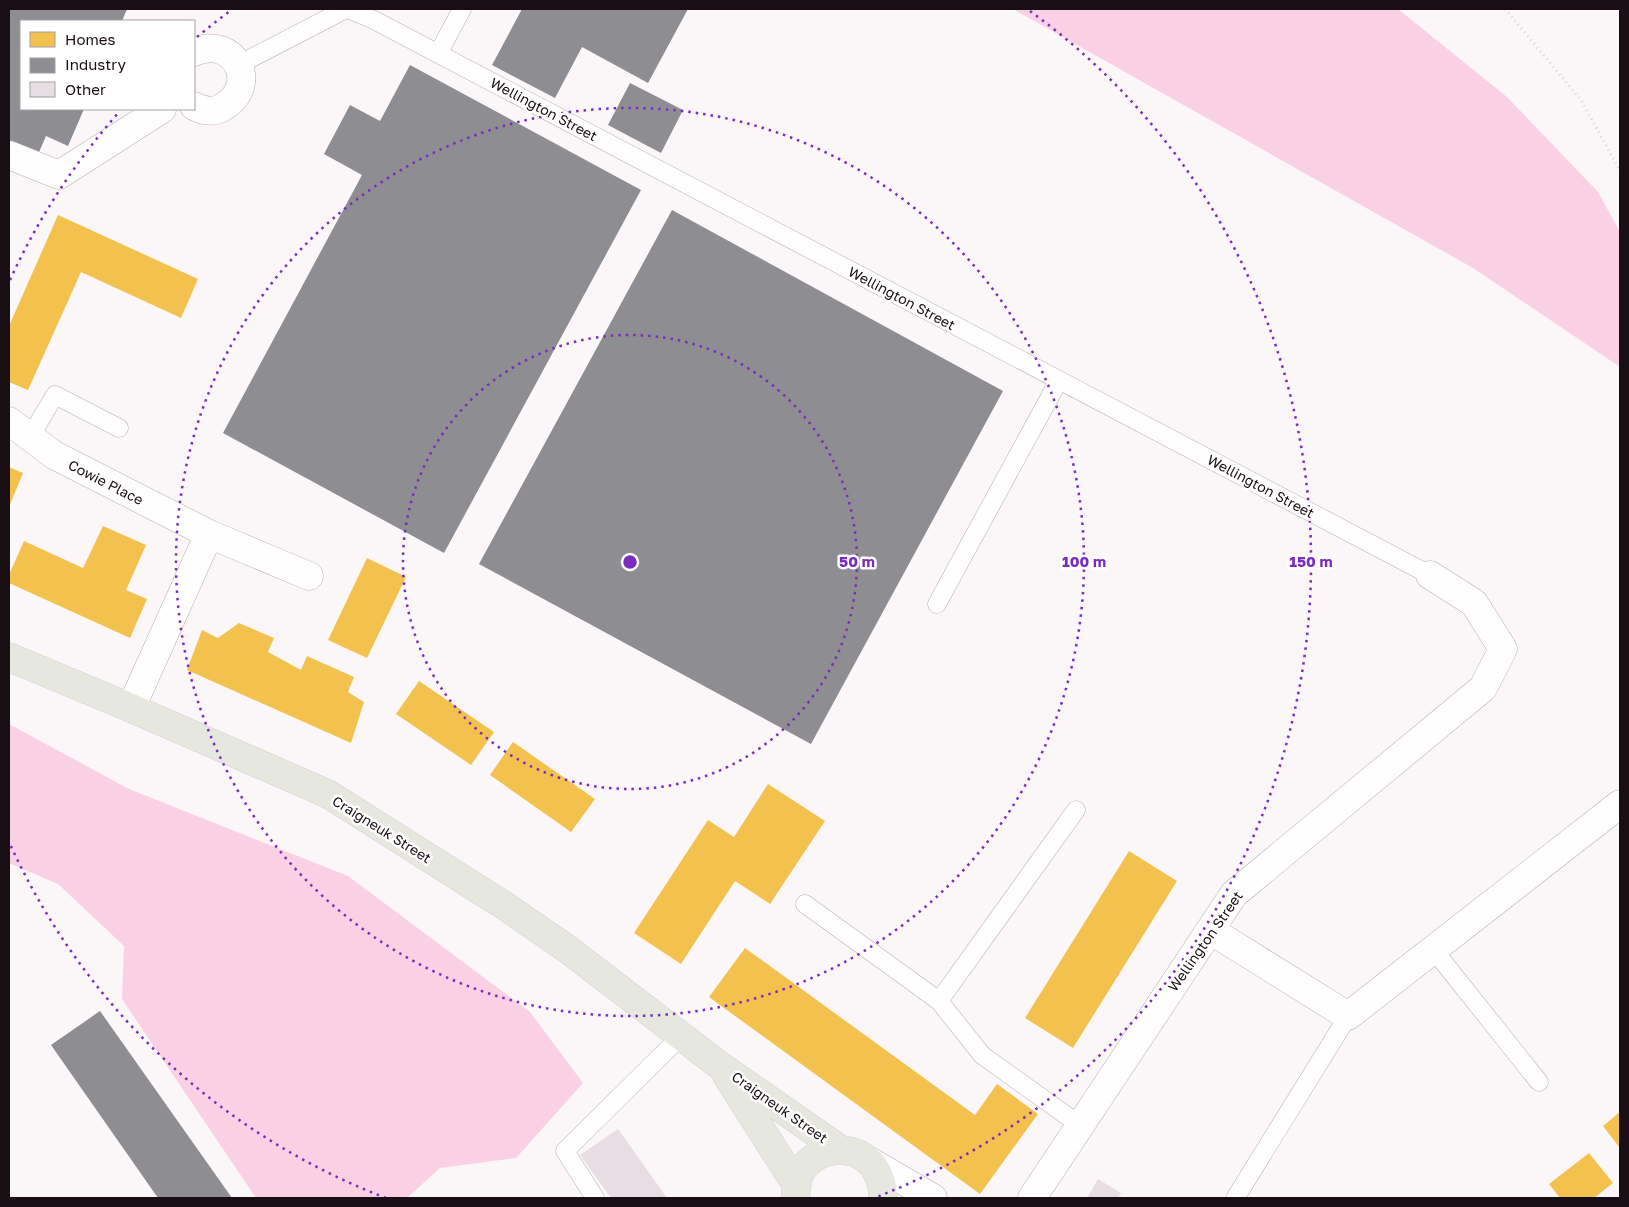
<svg xmlns="http://www.w3.org/2000/svg" width="1629" height="1207" viewBox="0 0 1629 1207" font-family="'Golos Text',sans-serif">
<style>
.green{fill:#fad0e4}
.homes{fill:#f2c14e}
.industry{fill:#8d8d92}
.building{fill:#e7dde2}
.lines{fill:none;stroke-linecap:round;stroke-linejoin:round}
.lane-casing{stroke:#b7afb3;stroke-width:19}
.street-casing{stroke:#b7afb3;stroke-width:29}
.primary-casing{stroke:#d4d0d2;stroke-width:29}
.path{stroke:#d8d6d7;stroke-width:3;stroke-dasharray:1 4;stroke-linecap:butt}
.lane{stroke:#fefefe;stroke-width:18}
.street{stroke:#fefefe;stroke-width:28}
.primary{stroke:#e6e8df;stroke-width:28}
.ring{fill:none;stroke:#7b2cbf;stroke-width:2.5;stroke-dasharray:2.5 5}
.labels{text-anchor:middle;dominant-baseline:central;stroke-width:5;stroke-linejoin:round;paint-order:stroke}
.street-label{font-size:14px;fill:#190e13;stroke:#fff}
.centre{fill:#7b2cbf;stroke:#fff;stroke-width:2.5}
.ring-label{font-size:15px;text-anchor:middle;font-weight:bold;fill:#7b2cbf;stroke:#fff;stroke-width:5;stroke-linejoin:round;paint-order:stroke}
</style>
<rect width="100%" height="100%" fill="#fbf6f8"/>
<path class="green" d="M1013,9H1398L1507,97L1598,192L1620,232V367L1473,268Z
M9,724L129,789L348,876L530,1012L583,1083L516,1158L440,1168L407,1198H256L122,999L124,946L58,884L9,863Z"/>
<path class="homes" d="M58,215L198,279L181,318L81,272L28,390L9,382V326Z
M9,467L23,473L9,507Z
M103,526L146,545L126,590L147,599L130,638L9,583V575L24,541L83,568Z
M367,558L406,577L367,658L328,640Z
M239,623L274,638L268,652L301,670L307,656L354,677L348,692L364,702L351,743L187,670L202,630L218,638Z
M419,681L494,732L471,765L396,714Z
M513,742L595,799L571,832L490,775Z
M768,784L825,821L770,904L735,881L681,964L634,933L708,820L734,837Z
M1129,851L1177,881L1073,1048L1025,1018Z
M745,948L975,1115L997,1084L1038,1114L980,1194L709,997Z
M1620,1112V1148L1603,1126Z
M1589,1153L1613,1183L1594,1198H1560L1549,1184Z"/>
<path class="industry" d="M9,9H127L122,21H21V109H84L68,146L46,136L36,159L9,148Z
M522,9H688L648,83L582,47L555,98L492,65Z
M410,65L641,190L444,553L223,433L362,175L324,154L350,105L380,121Z
M630,83L683,110L661,153L608,125Z
M672,210L1003,391L811,744L479,564Z
M100,1011L232,1198H158L51,1045Z"/>
<path class="building" d="M618,1129L667,1198H611L580,1155Z
M1098,1179L1121,1193L1118,1198H1087Z"/>
<g class="lines">
<g class="lane-casing">
<path id="lane" d="M348,9L374,20L1430,575
M438,54L462,9
M238,65L346,9
M30,437L55,395L119,428
M937,604L1059,380
M805,904L939,1001L982,1055L1081,1126
M1433,949L1539,1082
M939,1001L1076,810
M1236,1197L1348,1016
M595,1198L565,1151L681,1036"/>
</g>
<g class="street-casing">
<path id="street" d="M194,52C234,34 261,85 223,107C214,113 203,111 194,106
M9,155L59,175L162,109
M9,421L54,455L209,534L131,708
M209,534L309,576
M1210,930L1348,1016L1620,804
M866,1159L933,1198
M1032,1198L1234,894L1483,688L1503,649L1474,603L1430,575"/>
</g>
<g class="primary-casing">
<path id="primary" d="M9,657L131,708L328,794L505,906L566,948L719,1065L841,1150
M727,1076L797,1186
M796,1198C789,1142 881,1127 883,1198"/>
</g>
<path class="path" d="M1505,9L1581,100L1620,171"/>
<use href="#lane" class="lane"/>
<use href="#street" class="street"/>
<use href="#primary" class="primary"/>
</g>
<g class="ring">
<circle cx="630" cy="562" r="227"/>
<circle cx="630" cy="562" r="454"/>
<path d="M386 1198A681 681 0 0 1 10 844M10 280A681 681 0 0 1 120 111M197 37A681 681 0 0 1 230 11M1030 11A681 681 0 0 1 874 1198"/>
</g>
<g class="labels">
<g class="street-label">
<text transform="translate(544 109) rotate(28)">Wellington Street</text>
<text transform="translate(902 298) rotate(28)">Wellington Street</text>
<text transform="translate(106 482) rotate(27)">Cowie Place</text>
<text transform="translate(1261 486) rotate(28)">Wellington Street</text>
<text transform="translate(382 829) rotate(32)">Craigneuk Street</text>
<text transform="translate(1205 941) rotate(-55)">Wellington Street</text>
<text transform="translate(780 1107) rotate(35)">Craigneuk Street</text>
</g>
</g>
<circle cx="630" cy="562" r="8" class="centre"/>
<g class="ring-label">
<text x="857" y="567">50 m</text>
<text x="1084" y="567">100 m</text>
<text x="1311" y="567">150 m</text>
</g>
<rect width="1629" height="1207" fill="none" stroke="#190e13" stroke-width="20"/>
<rect x="20" y="20" width="175" height="90" fill="#ffffff" stroke="#a39fa1"/>
<rect x="30" y="32" width="25" height="15" fill="#f2c14e" stroke="#a39fa1"/>
<text x="65" y="45" font-size="15" fill="#190e13">Homes</text>
<rect x="30" y="58" width="25" height="15" fill="#8d8d92" stroke="#a39fa1"/>
<text x="65" y="70" font-size="15" fill="#190e13">Industry</text>
<rect x="30" y="82" width="25" height="15" fill="#e7dde2" stroke="#a39fa1"/>
<text x="65" y="95" font-size="15" fill="#190e13">Other</text>
</svg>
